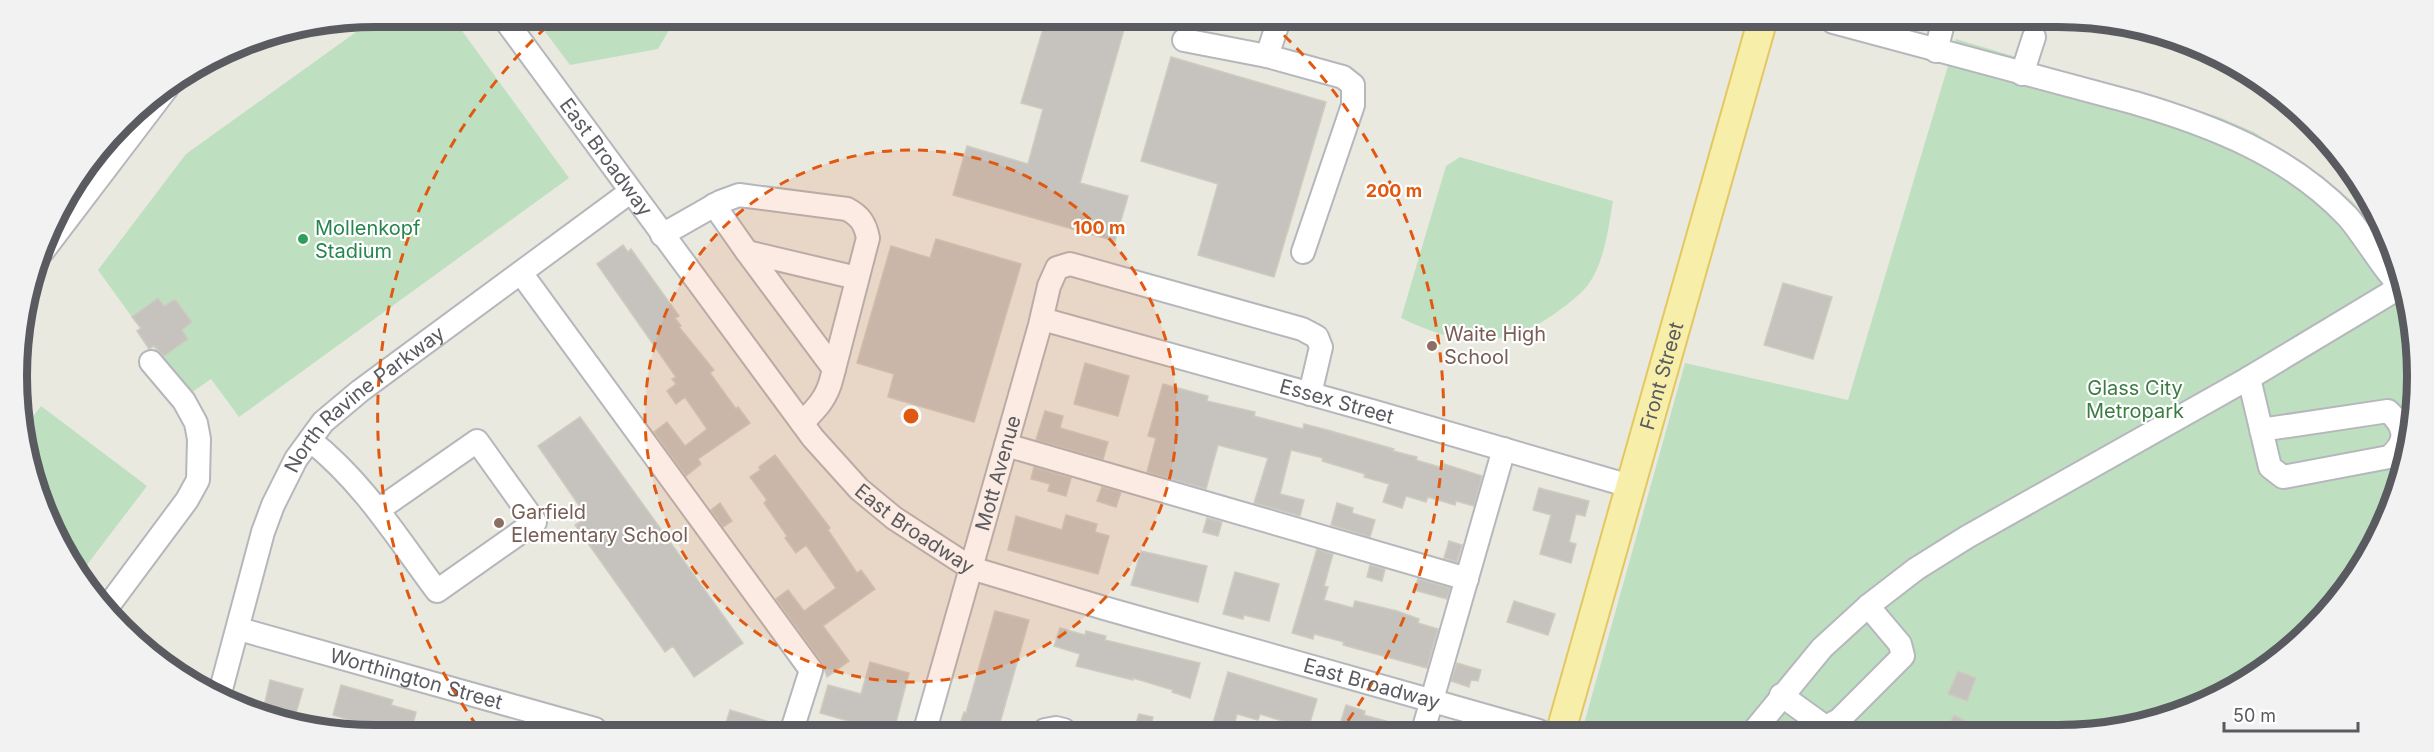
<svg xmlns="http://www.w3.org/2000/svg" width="2434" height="752" viewBox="0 0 2434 752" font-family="Inter,sans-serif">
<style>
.green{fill:#bee0c0}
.building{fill:#c6c3be;stroke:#cecbbf;stroke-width:1.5}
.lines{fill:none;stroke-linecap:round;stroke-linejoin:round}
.minor-casing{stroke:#b6b7bc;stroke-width:26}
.major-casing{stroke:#e3c761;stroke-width:32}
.minor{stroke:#fff;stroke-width:22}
.major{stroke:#f7efa9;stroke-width:28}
.ring{fill:none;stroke:#e15910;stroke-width:3;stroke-dasharray:10 8}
.leisure-dot{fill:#2e9e5b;stroke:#fff;stroke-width:2}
.education-dot{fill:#8d6e63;stroke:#fff;stroke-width:2}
.labels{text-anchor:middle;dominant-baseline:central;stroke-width:4.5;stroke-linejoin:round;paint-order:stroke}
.street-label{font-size:20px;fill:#595b60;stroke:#fff}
.leisure-label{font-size:20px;fill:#27864d;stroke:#fff;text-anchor:start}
.education-label{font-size:20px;fill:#785e54;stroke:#fff;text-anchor:start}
.park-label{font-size:20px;fill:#3b7c42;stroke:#fff}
.rim{fill:none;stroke:#595b60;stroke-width:8}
.centre{fill:#e15910;stroke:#fff;stroke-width:3}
.ring-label{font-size:18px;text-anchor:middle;font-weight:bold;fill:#e15910;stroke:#fff;stroke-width:4.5;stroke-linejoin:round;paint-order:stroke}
</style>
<rect width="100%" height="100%" fill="#eae9e0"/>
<path class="green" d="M377,17H452L569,178L239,417L211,379L188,395L98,270L186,154Z
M534,17L676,18L658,49L570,65Z
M1956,39L2219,117L2254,132L2316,172L2352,201L2380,233L2411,306V446L2370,555L2312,630L2217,698L2105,732L1582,731L1685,363L1848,400Z
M1460,157L1613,201C1608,229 1605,261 1588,285C1579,296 1564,307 1553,315C1499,351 1457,345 1401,318L1446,166Z
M41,406L147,486L80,574L29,469L26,426Z"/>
<path class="building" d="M1046,19L1063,23L1064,19H1127L1080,183L1128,196L1115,241L953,195L967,146L1028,164L1043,109L1021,103Z
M1171,57L1326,102L1274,277L1198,255L1218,184L1141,161Z
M936,239L1021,264L974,422L888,397L894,374L857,363L891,246L930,258Z
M623,245L628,252L631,249L679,316L675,318L681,326L679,327L714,370L710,373L736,409L738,407L750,423L698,459L701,464L686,476L654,432L667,422L685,446L707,429L685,397L676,404L667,391L676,384L672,379L676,377L597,264Z
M1783,283L1832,297L1813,359L1764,345Z
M158,298L164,306L175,299L192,322L182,330L188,339L164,356L154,346L149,349L137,331L141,328L132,317Z
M1085,363L1129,376L1118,416L1074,404Z
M1163,384L1208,396L1207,401L1255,412L1254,416L1303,429L1304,424L1331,431L1394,449L1393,451L1417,457L1416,460L1443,468L1444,464L1482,476L1474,506L1456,501L1455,505L1428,497L1426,502L1406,496L1402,508L1383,502L1389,484L1364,477L1365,474L1322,461L1323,458L1291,450L1280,494L1304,500L1300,516L1254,503L1268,458L1218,445L1206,489L1147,472L1156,438L1148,436Z
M1045,411L1063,416L1060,428L1108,442L1103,459L1036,440Z
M580,417L743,643L694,677L673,646L665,652L575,525L587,517L538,446Z
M775,455L830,528L828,530L857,573L861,570L875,589L823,626L849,661L827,677L822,662L776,599L788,590L804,611L836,588L806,545L796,553L785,538L787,536L764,503L767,500L750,477L760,470L759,467Z
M1034,467L1071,478L1066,496L1048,491L1050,484L1031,479Z
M1102,487L1121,492L1116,507L1097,501Z
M1539,488L1589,501L1585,516L1576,514L1569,542L1576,544L1571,563L1540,554L1551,515L1533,510Z
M720,503L732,521L723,527L711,510Z
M1337,503L1353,508L1352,513L1375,520L1370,537L1331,525Z
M1066,515L1097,524L1095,532L1109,536L1098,574L1008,550L1016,516L1062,530Z
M1207,518L1222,522L1218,536L1203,532Z
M1449,541L1462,545L1457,562L1444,558Z
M1317,549L1333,554L1324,586L1328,587L1324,600L1353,608L1355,601L1397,611L1419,619L1418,623L1438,629L1427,668L1343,645L1344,642L1314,634L1313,639L1292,633Z
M1141,551L1207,566L1198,602L1131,585Z
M1370,565L1385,569L1382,581L1367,577Z
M1235,572L1279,584L1269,621L1244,615L1243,619L1223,614Z
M1418,579L1450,588L1447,599L1414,590Z
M1514,601L1555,614L1548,635L1507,622Z
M995,611L1029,620L998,730H958L964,712L966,713Z
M1060,628L1085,635L1086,631L1106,636L1105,640L1200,663L1190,698L1172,692L1173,690L1133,678V680L1076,666L1080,654L1054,646Z
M870,662L909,673L894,730H860L851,727L852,722L820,713L828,685L861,694Z
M1457,663L1481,670L1478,681L1471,680L1469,687L1451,681Z
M1958,671L1976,678L1967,701L1948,694Z
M1228,672L1317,699L1308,729L1260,714L1258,720L1237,714L1233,730H1211Z
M270,680L303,689L296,713L292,712L289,722L263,711Z
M341,685L393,700L391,705L416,712L412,729H379L333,715Z
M1346,705L1365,711L1364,715L1404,726V731H1338Z
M730,710L779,725V730L724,729Z
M1139,714L1153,717L1150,730H1134Z
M1954,715L1986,732H1945Z"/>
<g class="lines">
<g class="minor-casing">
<g id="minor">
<path id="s1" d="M503,17L813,438L859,489L894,518L971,568L1104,608L1539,731"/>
<path d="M1279,20L1267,56L1343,77L1353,85V105L1303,252"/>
<path d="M1833,22L2135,103C2213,126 2288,155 2346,215C2361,230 2388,278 2402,286"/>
<path d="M1184,40L1267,56"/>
<path d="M1936,51L1943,23"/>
<path d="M2022,74L2034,37"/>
<path d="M714,205L747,252L857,278"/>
<path d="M662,235L720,202L739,195L847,209C860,216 865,223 868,238L832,377C827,398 817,408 802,423"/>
<path d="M43,251L167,88"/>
<path d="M747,252L834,369"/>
<path d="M521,273L811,670L792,730"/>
<path id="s2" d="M1042,319L1372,411L1630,486"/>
<path d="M2249,378L2270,467L2283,477L2389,457C2409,441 2405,426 2388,411L2261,430"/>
<path d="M310,440C364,483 396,536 437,591L535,522L477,441L378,510"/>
<path d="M1006,445L1467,579"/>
<path d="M106,609L187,500L198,480L199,439L196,423L184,401L151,362"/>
<path id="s3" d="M239,629L595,729"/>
<path id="s4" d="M220,693L263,532L273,505L296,459L323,422L360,391L630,192"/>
<path d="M1781,695L1824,726H1828L1839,720L1903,656L1900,644L1868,606"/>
<path id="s5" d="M925,730L1040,325L1049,286L1057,268L1070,264L1302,329L1317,337L1321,347L1310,394"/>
<path d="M1045,730L1056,728L1064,730"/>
<path d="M1423,731L1504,449"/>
<path d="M1753,732L1822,648L1868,606L1916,569L1967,537L2249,378L2402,286"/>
</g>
</g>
<g class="major-casing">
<g id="major">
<path id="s6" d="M1561,731L1762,22"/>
</g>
</g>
<use href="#minor" class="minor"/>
<use href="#major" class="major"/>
</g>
<circle cx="911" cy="416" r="266" fill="#e15910" fill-opacity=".12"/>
<g class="ring">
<circle cx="911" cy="416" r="266"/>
<path d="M477 726A533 533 0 0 1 554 20M1271 23A533 533 0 0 1 1342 729"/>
</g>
<circle class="leisure-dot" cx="303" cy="239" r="6"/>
<g class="education-dot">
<circle cx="1432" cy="346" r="6"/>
<circle cx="499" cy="523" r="6"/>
</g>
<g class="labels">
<g class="street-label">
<text stroke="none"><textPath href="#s1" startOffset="174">East Broadway</textPath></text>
<text stroke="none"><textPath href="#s6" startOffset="369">Front Street</textPath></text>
<text stroke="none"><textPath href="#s2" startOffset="306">Essex Street</textPath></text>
<text stroke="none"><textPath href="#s4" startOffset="338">North Ravine Parkway</textPath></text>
<text stroke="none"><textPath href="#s5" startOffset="267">Mott Avenue</textPath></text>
<text stroke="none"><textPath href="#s1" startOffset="660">East Broadway</textPath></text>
<text stroke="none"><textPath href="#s3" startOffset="184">Worthington Street</textPath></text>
<text stroke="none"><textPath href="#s1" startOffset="1146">East Broadway</textPath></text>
</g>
<g class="leisure-label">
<text x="315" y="228">Mollenkopf<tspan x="315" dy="23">Stadium</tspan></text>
</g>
<g class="education-label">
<text x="1444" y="334">Waite High<tspan x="1444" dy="23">School</tspan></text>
<text x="511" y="512">Garfield<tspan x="511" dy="23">Elementary School</tspan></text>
</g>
<g class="park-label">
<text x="2135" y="388">Glass City<tspan x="2135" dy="23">Metropark</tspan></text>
</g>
</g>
<path d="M0 0H2434V752H0ZM376 27H2058A349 349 0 0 1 2407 376V376A349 349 0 0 1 2058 725H376A349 349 0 0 1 27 376V376A349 349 0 0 1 376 27Z" fill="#f2f2f2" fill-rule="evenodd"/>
<path class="rim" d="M376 27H2058A349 349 0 0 1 2407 376V376A349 349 0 0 1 2058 725H376A349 349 0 0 1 27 376V376A349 349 0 0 1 376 27Z"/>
<circle cx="911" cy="416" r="9" class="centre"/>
<g class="ring-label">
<text x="1394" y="197">200 m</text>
<text x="1099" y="234">100 m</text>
</g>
<path d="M2224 722v9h134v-9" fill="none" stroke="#595b60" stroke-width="3"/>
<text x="2233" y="722" font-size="18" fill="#595b60" stroke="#ffffff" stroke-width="4.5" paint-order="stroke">50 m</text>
</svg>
